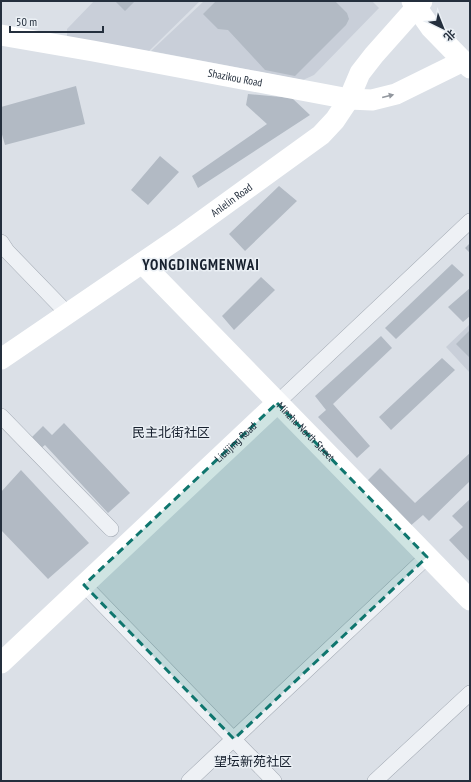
<svg xmlns="http://www.w3.org/2000/svg" width="471" height="782" viewBox="0 0 471 782" font-family="'PT Sans Narrow','Noto Sans SC',sans-serif">
<style>
.built{fill:#c9cfd9}
.building{fill:#b2bac4}
.lines{fill:none;stroke-linecap:round;stroke-linejoin:round}
.street-casing{stroke:#a0a7b1;stroke-width:16}
.street{stroke:#eef1f5;stroke-width:15}
.secondary{stroke:#fff;stroke-width:21}
.oneway{fill:#92979e}
.marked{fill:#0f766e;fill-opacity:0.2;stroke:#0f766e;stroke-width:3;stroke-dasharray:8 5;stroke-linejoin:round}
.labels{text-anchor:middle;dominant-baseline:central;stroke-width:3;stroke-linejoin:round;paint-order:stroke}
.street-label{font-size:11px;fill:#242f3d;stroke:#eaeff4}
.quarter-label{font-size:13px;fill:#17202e;stroke:#eaeff4}
.district-label{font-size:15px;font-weight:bold;letter-spacing:1px;fill:#17202e;stroke:#eaeff4}
</style>
<rect width="100%" height="100%" fill="#dbe0e7"/>
<path class="built" d="M94,1H200L149,51L67,40V29Z
M204,1H372L379,8L314,75L303,80L151,51Z
M470,324V373L446,347Z"/>
<path class="building" d="M115,1H135L125,11Z
M216,1H335L347,13L349,19L346,25L295,76L265,70L228,30L218,29L203,14Z
M76,86L85,124L5,145L1,131V107Z
M248,94L292,98L310,115L198,188L192,176L267,124L246,105Z
M160,156L179,172L148,205L131,190Z
M279,186L297,201L245,251L229,234Z
M470,243V253L465,248Z
M452,264L464,275L396,339L385,328Z
M261,277L275,290L234,330L222,316Z
M470,288V316L463,322L448,307Z
M470,330V358L456,344Z
M381,336L392,348L333,404L370,446L357,458L318,417L326,410L315,396Z
M442,358L455,370L391,430L379,417Z
M64,423L130,493L108,513L45,445L40,449L30,439L43,426L52,435Z
M470,453V481L429,521L423,515L409,527L365,483L380,468L415,503Z
M21,470L89,543L48,579L1,530V492Z
M470,499V562L449,540L463,527L452,516Z"/>
<g class="lines">
<g class="street-casing">
<path id="street" d="M1,242L7,251L67,313
M277,403L470,221
M1,416L111,529
M84,585L274,781
M189,781L427,557
M375,781L470,693"/>
</g>
<use href="#street" class="street"/>
<g class="secondary">
<path d="M412,1L431,28L470,68"/>
<path id="s1" d="M1,35L93,51L349,99L372,100L396,94L463,61"/>
<path id="s2" d="M142,263L470,600"/>
<path id="s3" d="M1,359L180,237L321,135L335,120L349,99L360,73L374,55L422,1"/>
<path id="s4" d="M1,663L277,403"/>
</g>
</g>
<defs><path id="oneway-solid" d="M-6-.8H1V-3.2L6.5 0L1 3.2V.8H-6Z"/></defs>
<use class="oneway" href="#oneway-solid" transform="translate(388 96) rotate(-14)"/>
<path class="marked" d="M277,403L427,557L234,739L84,585Z"/>
<g class="labels">
<g class="street-label">
<text stroke="none"><textPath href="#s1" startOffset="238">Shazikou Road</textPath></text>
<text stroke="none"><textPath href="#s3" startOffset="280">Anlelin Road</textPath></text>
<text stroke="none"><textPath href="#s2" startOffset="235">Minzhu North Street</textPath></text>
<text stroke="none"><textPath href="#s4" startOffset="322">Liulijing Road</textPath></text>
</g>
<g class="quarter-label">
<text x="171" y="432">民主北街社区</text>
<text x="253" y="761">望坛新苑社区</text>
</g>
<g class="district-label">
<text x="201" y="264">YONGDINGMENWAI</text>
</g>
</g>
<rect width="471" height="782" fill="none" stroke="#242f3d" stroke-width="4"/>
<g transform="translate(443 28) rotate(137)" stroke="#eaeff4" stroke-width="3" paint-order="stroke">
<path d="M0-3L7 15L0 10L-7 15Z" fill="#242f3d"/>
<text y="-6" font-size="11" font-weight="bold" text-anchor="middle" fill="#242f3d">北</text>
</g>
<path d="M10 26v6h93v-6" fill="none" stroke="#242f3d" stroke-width="2"/>
<text x="16" y="26" font-size="12" fill="#242f3d" stroke="#eaeff4" stroke-width="3" paint-order="stroke">50 m</text>
</svg>
